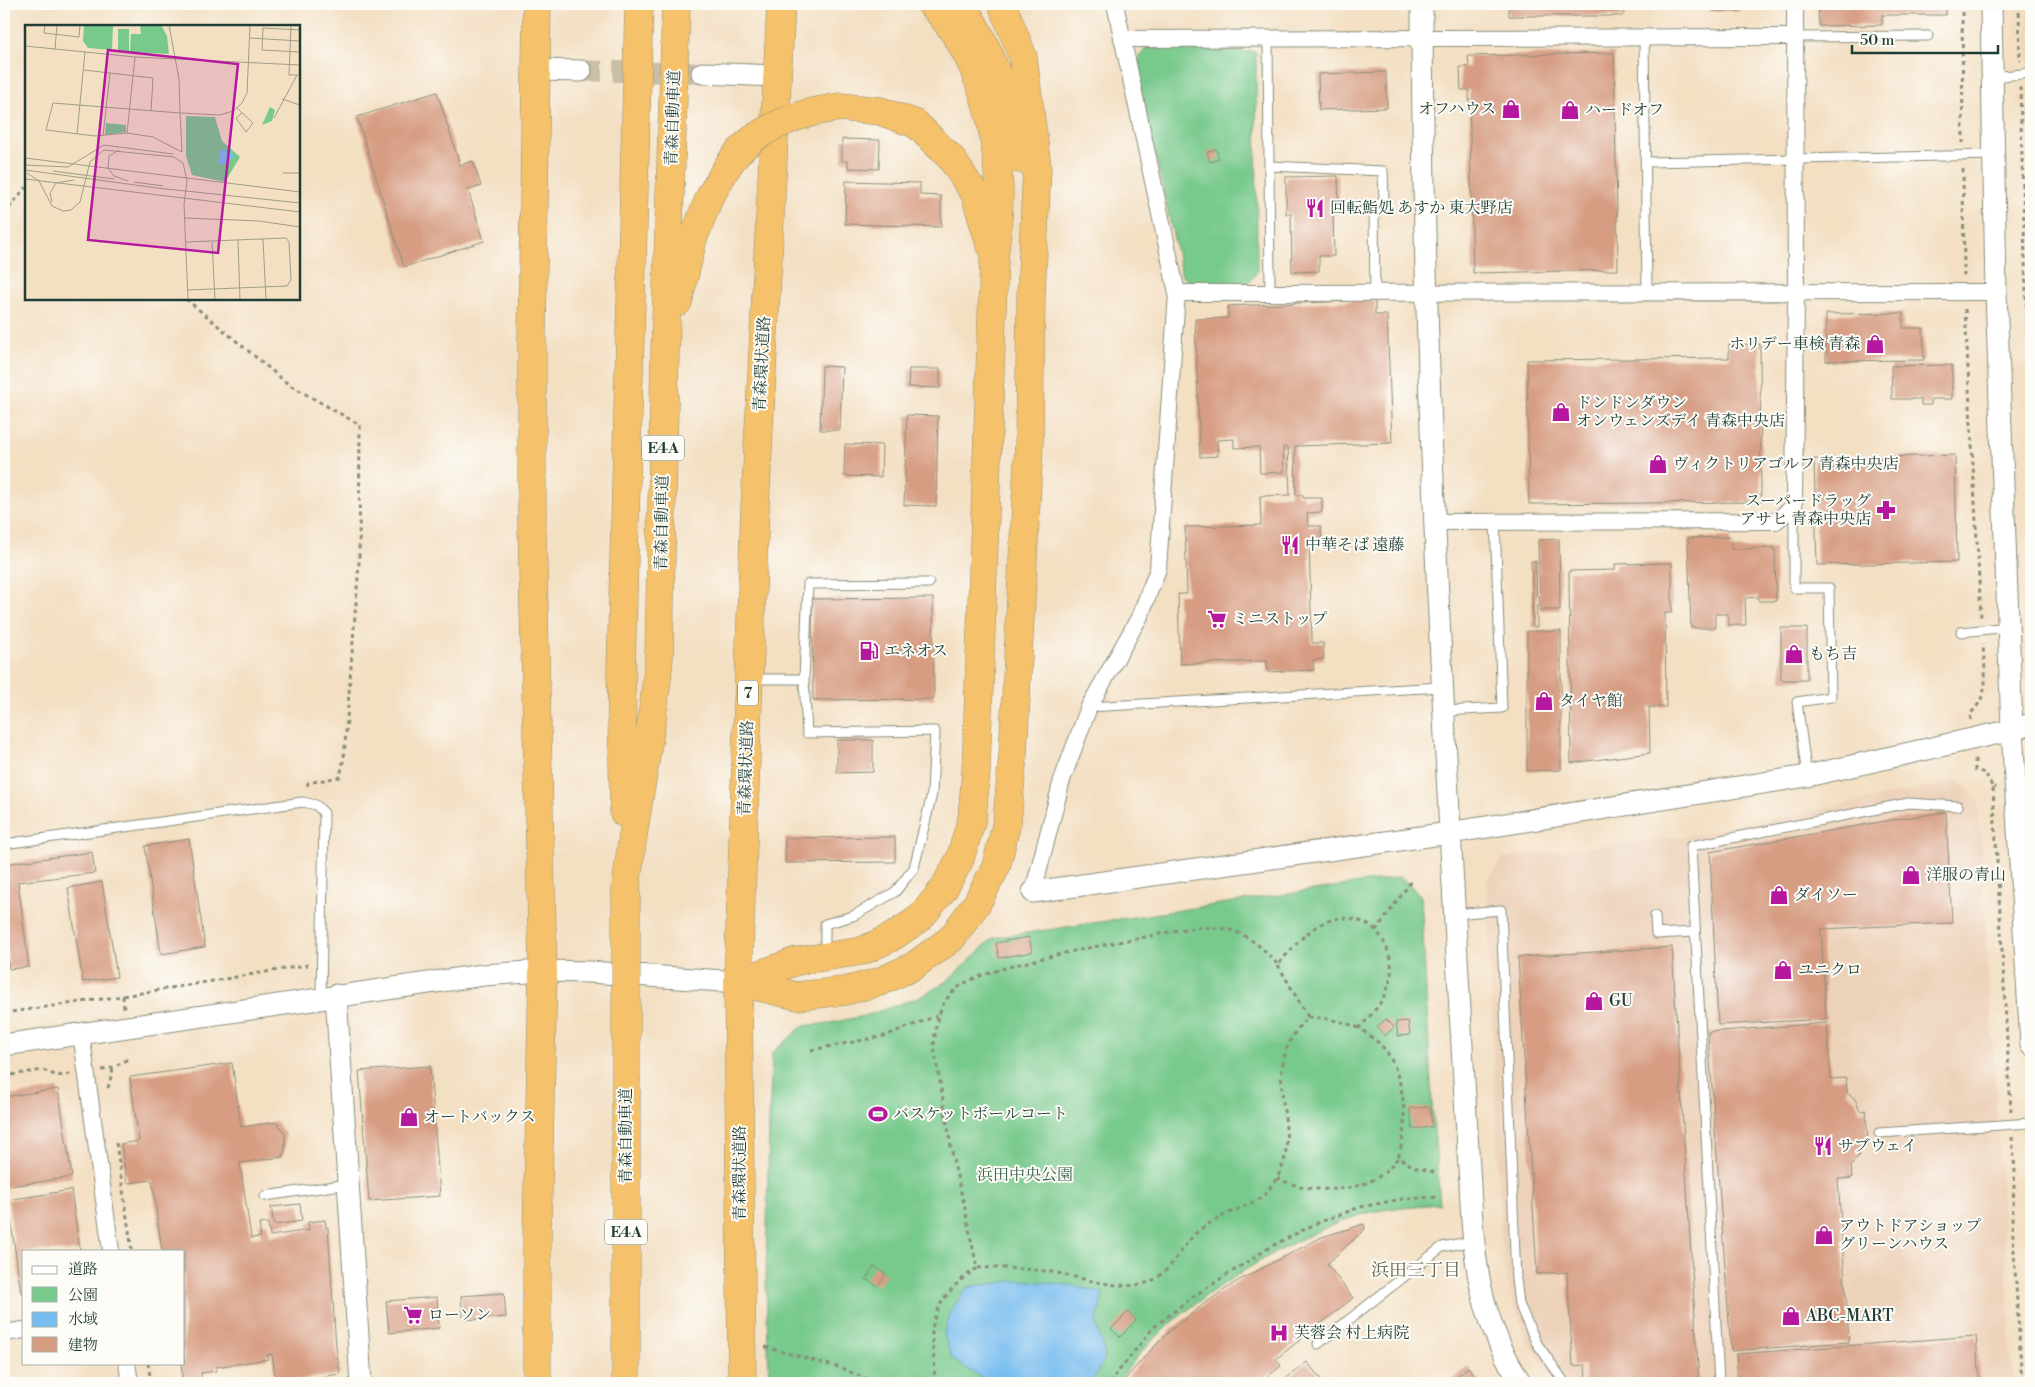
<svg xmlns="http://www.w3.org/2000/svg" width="2035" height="1387" viewBox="0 0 2035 1387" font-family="'Libre Bodoni','Noto Serif JP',serif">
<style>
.built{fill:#edd2ba}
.green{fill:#77c98c;stroke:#4b8360}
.water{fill:#78bdef;stroke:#4c7d92}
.building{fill:#d79d83}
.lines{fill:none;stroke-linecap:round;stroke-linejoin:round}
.tertiary-tunnel{stroke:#c9bfa6;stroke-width:21;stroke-dasharray:21 11;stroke-linecap:butt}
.service-casing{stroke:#898e7b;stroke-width:11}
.minor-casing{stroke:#898e7b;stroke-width:18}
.tertiary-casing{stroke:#898e7b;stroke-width:23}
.trunk-casing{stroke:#898e7b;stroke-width:29}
.motorway-casing{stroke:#898e7b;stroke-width:29}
.path{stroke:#898e7b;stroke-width:3;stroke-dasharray:4 4;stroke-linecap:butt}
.service{stroke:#fff;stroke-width:9}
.minor{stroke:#fff;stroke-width:16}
.tertiary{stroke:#fff;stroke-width:21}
.trunk{stroke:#f5c16b;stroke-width:28}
.motorway{stroke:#f5c16b;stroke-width:28}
.motorway-bridge-casing{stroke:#898e7b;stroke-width:29;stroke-linecap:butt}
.motorway-bridge{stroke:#f5c16b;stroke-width:28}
.labels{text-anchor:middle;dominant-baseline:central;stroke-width:4;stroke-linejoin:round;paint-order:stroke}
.shield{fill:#fdfcf7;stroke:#62766e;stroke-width:1}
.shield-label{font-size:15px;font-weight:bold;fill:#1f3d34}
.poi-label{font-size:16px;fill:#1f3d34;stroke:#fdfcf7;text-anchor:start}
.street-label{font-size:16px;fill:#1f3d34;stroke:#fdfcf7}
.park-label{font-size:16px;fill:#35604a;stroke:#fdfcf7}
.neighbourhood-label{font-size:18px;fill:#5f5f50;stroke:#fdfcf7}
.inset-road{fill:none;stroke:#9e9e89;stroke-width:1}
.view{fill:#b5179e;fill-opacity:0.15;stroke:#b5179e;stroke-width:2.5}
.inset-edge{fill:none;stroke:#1f3d34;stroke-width:2.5}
</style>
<rect width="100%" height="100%" fill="#fdfcf7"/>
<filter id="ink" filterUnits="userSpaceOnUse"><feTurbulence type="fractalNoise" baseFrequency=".02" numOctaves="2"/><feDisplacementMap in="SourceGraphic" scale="10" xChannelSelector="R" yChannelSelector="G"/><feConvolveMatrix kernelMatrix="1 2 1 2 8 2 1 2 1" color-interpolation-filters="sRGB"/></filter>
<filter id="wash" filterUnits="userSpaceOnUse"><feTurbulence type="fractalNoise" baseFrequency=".0096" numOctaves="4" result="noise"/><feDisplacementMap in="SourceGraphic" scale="20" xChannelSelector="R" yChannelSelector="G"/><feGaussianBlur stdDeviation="1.12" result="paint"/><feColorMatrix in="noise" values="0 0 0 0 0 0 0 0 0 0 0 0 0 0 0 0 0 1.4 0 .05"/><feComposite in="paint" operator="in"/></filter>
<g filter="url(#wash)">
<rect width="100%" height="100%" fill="#f3dfc2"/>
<path class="built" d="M2028,4H2031V217L2028,47Z
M1959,781L1978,800L2013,1383H1555L1528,1341L1515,1307L1507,1280L1501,1241L1487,882L1503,858L1699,834Z"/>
<path class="green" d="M1146,48L1256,52L1257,272L1247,285H1193L1182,276L1135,62Z
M1401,877L1421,896L1432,1103L1440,1204C1412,1206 1381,1208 1354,1217C1280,1242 1159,1315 1118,1383H769L766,1280L769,1121L772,1053L803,1026L830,1023L868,1015L922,996L947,981L993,938Z"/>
<path class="water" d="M1021,1280L1070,1285L1103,1293L1096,1325L1105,1356L1092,1383H990L952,1359L944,1334L952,1309L968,1287Z"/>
<g id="blocks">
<path class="building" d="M1509,4H1628V8L1622,16H1509Z
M1712,4H1740V11H1712Z
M1818,4H1946V15H1882V25L1819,26Z
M1614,53L1618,270L1473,273L1469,90H1461L1460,67H1469L1468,56Z
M1386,72L1387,108L1319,110L1318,74Z
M437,92L460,165L473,161L481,186L468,190L484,241L404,267L357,117Z
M842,139L880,140L879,169L848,168V161H842Z
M1216,149L1219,159L1210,162L1207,152Z
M1338,176L1339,212L1333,213L1334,256H1319V271L1292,272L1291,214H1286V177Z
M846,181L920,183V195L941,196V227L845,224Z
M1375,300V315H1387L1392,443L1295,446L1296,495H1303V498H1322V512L1307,513L1308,526H1321L1322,541L1309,542L1312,643H1323L1324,659L1313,660L1314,670L1268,672L1267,661L1180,664L1178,594H1187L1185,527L1261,525L1260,496L1290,495L1288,447H1283L1284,472L1260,473L1259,447L1234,448V439L1217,440L1218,456L1200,457L1195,319L1228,318V306Z
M1903,313V328H1923L1924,360L1826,361V314Z
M1760,344L1761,502L1529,504L1527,360L1729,358V345Z
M1952,365V399H1931V405H1921V399H1892L1891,366Z
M822,366L842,367L840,430H820Z
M909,369H940V388L908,387Z
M907,415L938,416L936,506L904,505Z
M845,444L882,445L881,477L844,476Z
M1955,455L1957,562L1817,565L1814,459Z
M1731,537V549L1775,548L1776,601H1759L1758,597L1745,598L1746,625H1728V614H1715V628H1691L1688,538Z
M1559,539L1560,610H1540L1538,540Z
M1531,561H1536L1537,627H1533Z
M1672,563V613H1665L1666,707H1649L1650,753L1571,763L1569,571L1615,570V564Z
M933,598L934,699L813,700L812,599Z
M1781,628H1807V680H1781Z
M1527,631H1561V770L1527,771Z
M837,740H873V772L837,773Z
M1946,812L1952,923L1821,929L1826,1019L1718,1025L1710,852L1891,820Z
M895,837V862L785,863V838Z
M189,839L205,947L161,954L145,846Z
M92,852L95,873L18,882L29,967L9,969L4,925V864Z
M102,882L117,977L83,982L68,888Z
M1029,937L1032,952L999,958L996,943Z
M1672,947L1699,1383H1620V1381L1586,1383L1585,1365L1573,1366L1567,1272L1537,1274L1518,957Z
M1386,1019L1394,1027L1385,1036L1377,1027Z
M1408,1021L1410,1035L1398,1036L1396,1022Z
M1827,1023L1831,1079L1846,1078L1847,1093L1855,1099L1860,1111L1866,1110L1868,1145L1862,1146L1858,1157L1851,1166L1852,1178L1838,1179L1849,1342L1731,1351L1708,1032Z
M232,1063L241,1127L277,1122L285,1134V1150L282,1157L240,1163L251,1238L261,1237L259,1224L268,1223L270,1236L309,1230L308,1222L325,1220L326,1228L328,1227L336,1347L340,1374L276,1383L272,1354L267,1355L268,1359L216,1367V1371L201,1373L202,1383H183L181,1363H184V1251H162L152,1180L127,1183L121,1144L139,1141L130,1077Z
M430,1066L440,1196L369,1201L359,1071Z
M58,1089L72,1177L4,1187V1097Z
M1430,1107L1432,1127L1412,1129L1410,1108Z
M71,1190L80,1251H24V1293H21L8,1200Z
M300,1204L302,1221L274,1225L271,1207Z
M1364,1224L1365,1229L1327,1264L1353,1298L1276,1359L1281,1366L1259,1383H1122L1146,1355L1173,1328L1204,1304L1236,1282L1322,1237Z
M874,1266L886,1274L878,1286L866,1279Z
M504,1293L506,1317L463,1320L461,1296Z
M437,1297L439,1328L389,1333L386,1301Z
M1128,1312L1136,1320L1120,1337L1111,1329Z
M1976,1336L1980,1383H1738L1736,1354Z
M1307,1362L1324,1383H1280Z
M1468,1367L1481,1383H1449Z"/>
</g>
</g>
<g filter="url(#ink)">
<use href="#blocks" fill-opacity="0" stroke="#898e7b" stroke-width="1"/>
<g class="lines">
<path class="tertiary-tunnel" d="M581,71L702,73"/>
<g class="service-casing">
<path id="service" d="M1644,36L1647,294
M1795,37L1928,36
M1268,38L1270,293
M1993,77L2031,73
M1645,162L1994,155
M1269,166L1383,171L1384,200L1374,212L1375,293
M1794,506V588H1829L1831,697L1797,702L1807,776
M1961,632L2009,627
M752,679H804L808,584L929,583
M804,679L807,733L935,731L932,794L914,868L895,892L853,916L825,924V955
M1089,707L1442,687
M1444,711L1502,708L1495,521
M4,844L303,802L316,805L324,813L321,997
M1454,914L1501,910L1516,1279L1519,1304L1536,1342L1565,1383
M1655,916L1656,934L1695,932
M1879,1133L2031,1123
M265,1196L348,1184
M1318,1344L1442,1247L1473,1241
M1719,1383L1691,846L1908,803L1958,806"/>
</g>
<g class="minor-casing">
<path id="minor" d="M1122,39L1795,37
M1177,293L1996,292
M1435,522L1776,521L1794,506L1796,293L1795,4
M1033,892L1062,780L1089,707L1140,616L1158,569L1177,293L1115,4
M81,1033L111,1251
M4,1333L24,1330
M127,1363L130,1383"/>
</g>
<g class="tertiary-casing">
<path id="tertiary" d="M1422,4C1423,410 1449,815 1472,1220C1476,1281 1487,1331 1521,1383
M1991,4L1996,292L2012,730L2031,1045
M535,70L581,71
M702,73L777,76
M1033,892L1449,833L1807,776L2012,730L2031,724
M336,995L361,1383
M4,1045L483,975L543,971L589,972L738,982"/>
</g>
<g class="trunk-casing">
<path id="trunk" d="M537,4L532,336V528L543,971L537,1235V1383
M742,1383L738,982L755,507L781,4"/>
</g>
<g class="motorway-casing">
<path id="motorway" d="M961,4C988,42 1015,112 1019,159
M812,112L840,107L880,111L916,124L951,158L975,194L990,244
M678,302L693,239L710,196
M624,813L621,670L639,4
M626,889C634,811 653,735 659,657L665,353L676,4
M738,982L797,996L845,991L879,982L912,967L951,939L977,903L996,867L1007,822L1013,754L1029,444L1031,295L1037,167L1023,57L1002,4
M738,982L797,961L862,951L892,937L920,918L943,890L960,859L972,818L976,772L994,259C996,238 999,216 999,194C998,127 979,53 931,4
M626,1383V1081"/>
</g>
<path class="path" d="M1962,4L1963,143
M2019,4L2020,61
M2020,87L2031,461
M1963,169L1964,276
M4,214L25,188L26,189
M186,299L288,384L360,425L359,564L344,757L340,777L308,783L307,789
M1965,309L1981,618
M1971,720L1970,714C1992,693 1984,671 1983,644
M1975,759V770L1985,773L1993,788L1996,787
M1993,788L2011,1111
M1411,882L1376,930C1405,968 1389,998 1359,1028C1370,1036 1381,1043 1388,1054C1405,1082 1409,1127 1398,1157L1414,1167L1437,1173
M1278,965L1308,1017
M123,996L308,965
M4,1013L123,996L124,1008
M1359,1028C1342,1021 1327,1018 1308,1017C1250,1074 1312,1133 1272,1185C1269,1189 1266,1195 1262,1197C1256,1202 1246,1205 1238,1209C1224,1215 1211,1222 1198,1231C1182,1246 1174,1267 1155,1279C1127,1296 1077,1275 1046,1271C1023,1269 1000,1267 977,1268L963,1200L954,1164L934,1047C935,1025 939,1003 956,989C970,978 989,973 1005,968C1048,956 1091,947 1135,939C1164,934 1196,923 1226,929C1247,933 1264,949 1278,965C1303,934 1334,899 1376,930
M811,1050L884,1036L937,1016
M102,1070C113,1069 120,1063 130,1058
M4,1076L43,1070L57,1076L71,1074
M108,1088L113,1069
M2012,1137L2015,1170L2012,1220L2022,1383
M116,1143L132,1251
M1277,1178C1312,1196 1376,1195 1398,1157
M765,1347L841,1368L877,1383
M148,1363L151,1383
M933,1383C937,1364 932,1352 932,1333C933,1304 955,1283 977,1268
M1109,1383L1154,1327L1194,1296L1272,1246L1315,1224L1360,1207L1402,1199L1439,1197"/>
<use href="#service" class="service"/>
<use href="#minor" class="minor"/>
<use href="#tertiary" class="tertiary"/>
<use href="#trunk" class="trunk"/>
<use href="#motorway" class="motorway"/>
<g class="motorway-bridge-casing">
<path id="motorway-bridge" d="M710,196C718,184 724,170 733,159C752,133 782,121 812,112
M626,889V1081"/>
</g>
<use href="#motorway-bridge" class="motorway-bridge"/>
</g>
</g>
<defs>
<g id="shop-bare" transform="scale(1.5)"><path d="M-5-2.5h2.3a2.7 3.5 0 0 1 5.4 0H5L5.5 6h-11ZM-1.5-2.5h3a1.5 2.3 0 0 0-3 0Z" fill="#b5179e" stroke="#fdfcf7" stroke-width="2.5" paint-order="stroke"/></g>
<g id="restaurant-bare" transform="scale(1.5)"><path d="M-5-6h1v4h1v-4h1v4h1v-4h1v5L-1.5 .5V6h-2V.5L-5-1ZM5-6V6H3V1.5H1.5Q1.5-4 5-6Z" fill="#b5179e" stroke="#fdfcf7" stroke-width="2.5" paint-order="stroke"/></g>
<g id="pharmacy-bare" transform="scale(1.5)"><path d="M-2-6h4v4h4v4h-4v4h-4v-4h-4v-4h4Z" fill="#b5179e" stroke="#fdfcf7" stroke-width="2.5" paint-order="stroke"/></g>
<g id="supermarket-bare" transform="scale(1.5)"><path d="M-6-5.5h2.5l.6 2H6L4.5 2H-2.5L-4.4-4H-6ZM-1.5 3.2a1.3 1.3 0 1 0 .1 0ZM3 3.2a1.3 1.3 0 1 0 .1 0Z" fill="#b5179e" stroke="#fdfcf7" stroke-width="2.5" paint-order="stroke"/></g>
<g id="fuel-bare" transform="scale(1.5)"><path d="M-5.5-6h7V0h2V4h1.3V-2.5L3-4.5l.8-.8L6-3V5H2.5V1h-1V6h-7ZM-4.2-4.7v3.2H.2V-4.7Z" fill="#b5179e" stroke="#fdfcf7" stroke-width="2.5" paint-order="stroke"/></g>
<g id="stadium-bare" transform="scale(1.5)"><path d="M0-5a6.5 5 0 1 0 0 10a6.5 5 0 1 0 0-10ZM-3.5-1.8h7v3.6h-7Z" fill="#b5179e" stroke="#fdfcf7" stroke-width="2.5" paint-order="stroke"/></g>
<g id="hospital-bare" transform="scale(1.5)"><path d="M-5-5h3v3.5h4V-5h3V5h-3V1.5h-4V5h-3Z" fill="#b5179e" stroke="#fdfcf7" stroke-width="2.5" paint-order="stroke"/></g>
</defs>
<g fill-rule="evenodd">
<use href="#shop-bare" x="1511" y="109"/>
<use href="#shop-bare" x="1570" y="110"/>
<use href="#restaurant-bare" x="1315" y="208"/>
<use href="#shop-bare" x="1875" y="344"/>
<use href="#shop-bare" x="1561" y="412"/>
<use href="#shop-bare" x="1658" y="464"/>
<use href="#pharmacy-bare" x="1886" y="510"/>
<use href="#restaurant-bare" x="1290" y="545"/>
<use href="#supermarket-bare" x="1217" y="619"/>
<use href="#fuel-bare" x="869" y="651"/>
<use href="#shop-bare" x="1794" y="654"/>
<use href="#shop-bare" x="1544" y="701"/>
<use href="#shop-bare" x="1911" y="875"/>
<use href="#shop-bare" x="1779" y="895"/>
<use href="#shop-bare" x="1783" y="970"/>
<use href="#shop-bare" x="1594" y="1001"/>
<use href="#stadium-bare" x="878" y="1114"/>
<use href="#shop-bare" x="409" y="1117"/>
<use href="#restaurant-bare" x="1823" y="1146"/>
<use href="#shop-bare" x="1824" y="1235"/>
<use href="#supermarket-bare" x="413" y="1315"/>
<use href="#shop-bare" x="1791" y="1316"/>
<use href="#hospital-bare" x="1279" y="1333"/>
</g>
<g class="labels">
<g class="shield">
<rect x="642" y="435.5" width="42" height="25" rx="4"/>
<rect x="738" y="680.5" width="20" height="25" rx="4"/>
<rect x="605" y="1219.5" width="42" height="25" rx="4"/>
</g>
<g class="shield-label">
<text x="663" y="448">E4A</text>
<text x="748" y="693">7</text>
<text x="626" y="1232">E4A</text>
</g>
<g class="poi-label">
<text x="1496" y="109" text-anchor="end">オフハウス</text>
<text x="1585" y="110">ハードオフ</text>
<text x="1330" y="208">回転鮨処 あすか 東大野店</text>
<text x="1860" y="344" text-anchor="end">ホリデー車検 青森</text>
<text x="1576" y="403">ドンドンダウン<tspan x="1576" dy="18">オンウェンズデイ 青森中央店</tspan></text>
<text x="1673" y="464">ヴィクトリアゴルフ 青森中央店</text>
<text x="1871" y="501" text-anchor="end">スーパードラッグ<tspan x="1871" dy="18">アサヒ 青森中央店</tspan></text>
<text x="1305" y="545">中華そば 遠藤</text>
<text x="1232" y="619">ミニストップ</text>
<text x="884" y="651">エネオス</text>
<text x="1809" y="654">もち吉</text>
<text x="1559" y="701">タイヤ館</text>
<text x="1926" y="875">洋服の青山</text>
<text x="1794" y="895">ダイソー</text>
<text x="1798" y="970">ユニクロ</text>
<text x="1609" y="1001">GU</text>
<text x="893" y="1114">バスケットボールコート</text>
<text x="424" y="1117">オートバックス</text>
<text x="1838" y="1146">サブウェイ</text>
<text x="1839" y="1226">アウトドアショップ<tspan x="1839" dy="18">グリーンハウス</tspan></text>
<text x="428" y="1315">ローソン</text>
<text x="1806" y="1316">ABC-MART</text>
<text x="1294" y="1333">芙蓉会 村上病院</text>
</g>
<g class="street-label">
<text transform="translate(673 118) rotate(-88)">青森自動車道</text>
<text transform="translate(762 364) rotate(-87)">青森環状道路</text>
<text transform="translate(662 523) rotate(-89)">青森自動車道</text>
<text transform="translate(746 768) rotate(-88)">青森環状道路</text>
<text transform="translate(626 1136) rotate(-90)">青森自動車道</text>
<text transform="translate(740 1173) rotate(-90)">青森環状道路</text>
</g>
<g class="park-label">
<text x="1025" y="1175">浜田中央公園</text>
</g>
<g class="neighbourhood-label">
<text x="1416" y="1270">浜田三丁目</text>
</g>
</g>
<g transform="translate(25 25)">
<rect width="275" height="275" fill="#f3dfc2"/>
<path d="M59,0H88L87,25L63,23L58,16ZM115,0H136L142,11L144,29L105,27L106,9H116ZM93,4H104V26H93ZM245,82L250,85L247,96L237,100ZM161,91L190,92L197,116L215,132L200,157L167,150L161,131ZM81,98L101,100V107L80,110Z" fill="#77c98c"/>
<path d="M195,125H201L210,131L197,140L193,137Z" fill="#78bdef"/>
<path class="inset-road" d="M20,0L19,8L54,12L55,0M144,0L154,54L155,88L157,127L128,112L102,108L70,111L21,105L28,78L155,88L195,90L208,86L217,78L222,68L225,0M266,0L264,50H275M275,5L238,3L237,25L275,27M225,13L275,16M0,21L110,32L275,40M30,24L32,0M59,45L128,53L126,86M257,74L275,80M212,83L228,98L221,107L211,93L217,88M249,93L272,50M102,108L110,32M52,109L60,27M78,111L85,48M94,125L84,131L83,143L89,151L103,156M0,133L275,167M0,140L43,142L79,120L148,129M0,145L132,163L275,178M28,146L89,154M2,148L14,156L27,181L38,186L46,185L55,177L65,137L79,125L149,132L158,138L162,156M258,148H275M0,154L275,187M162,156L159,179L163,275M109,157L138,161M27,177L25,168L31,158L49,155M160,193L234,196L275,202M238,214L241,275M213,215L215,275M161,217L261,213L264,217L266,255L262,261L163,265M187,217L190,275"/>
<path class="view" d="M83,25L213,39L193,228L63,215Z"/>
<rect width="275" height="275" class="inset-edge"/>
</g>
<rect width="2035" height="1387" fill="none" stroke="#fdfcf7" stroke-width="20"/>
<rect x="22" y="1250" width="162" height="115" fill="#fdfcf7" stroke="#a4b0a9"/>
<rect x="32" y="1266" width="25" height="8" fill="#ffffff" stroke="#a4b0a9"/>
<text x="68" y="1274" font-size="15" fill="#1f3d34">道路</text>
<rect x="32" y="1287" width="25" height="15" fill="#77c98c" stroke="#a4b0a9"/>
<text x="68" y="1300" font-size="15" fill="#1f3d34">公園</text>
<rect x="32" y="1312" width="25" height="15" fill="#78bdef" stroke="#a4b0a9"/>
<text x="68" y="1324" font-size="15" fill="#1f3d34">水域</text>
<rect x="32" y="1337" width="25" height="15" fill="#d79d83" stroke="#a4b0a9"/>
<text x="68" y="1350" font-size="15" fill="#1f3d34">建物</text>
<path d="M1852 45v8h146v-8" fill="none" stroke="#1f3d34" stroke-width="2.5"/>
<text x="1860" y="45" font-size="15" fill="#1f3d34" stroke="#fdfcf7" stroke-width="4" paint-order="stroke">50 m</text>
</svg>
